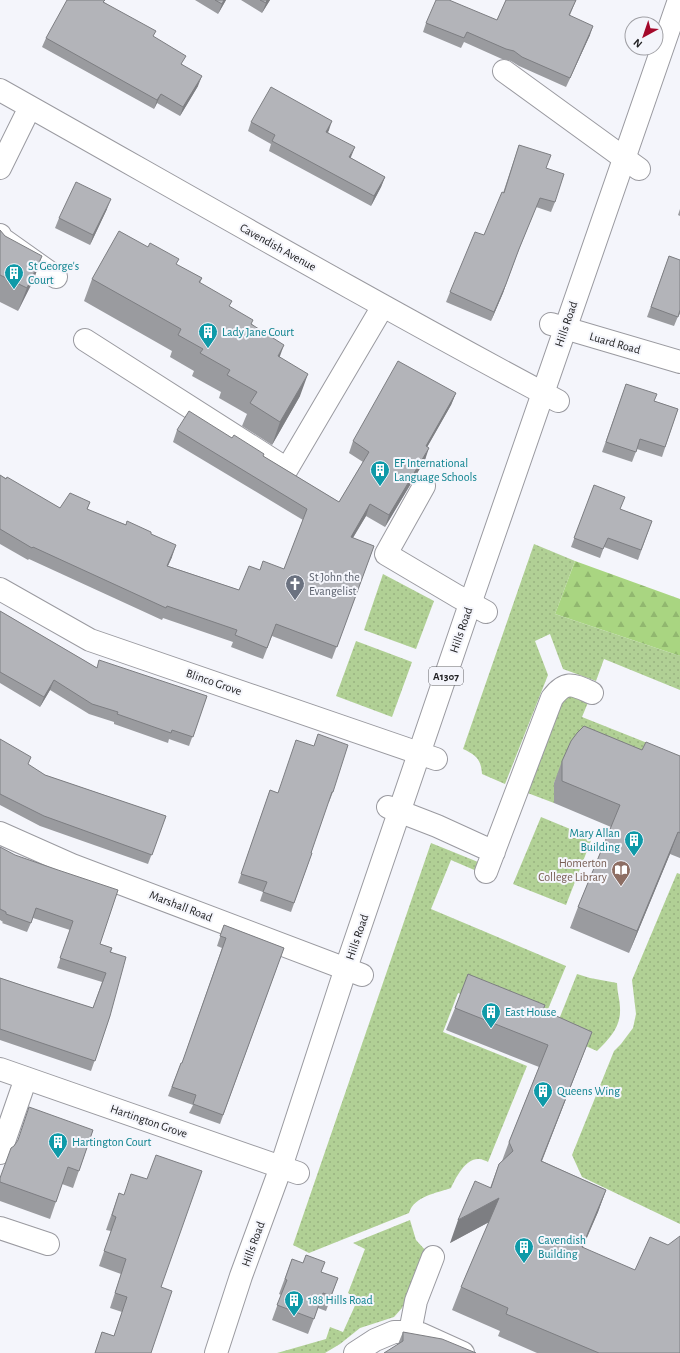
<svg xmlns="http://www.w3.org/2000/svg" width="680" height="1353" viewBox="0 0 680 1353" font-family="'Alegreya Sans',sans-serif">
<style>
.grass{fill:url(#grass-dots)}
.forest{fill:url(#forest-firs)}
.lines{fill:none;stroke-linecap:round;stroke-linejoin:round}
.minor-casing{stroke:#9a9aa0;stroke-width:24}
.major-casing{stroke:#9a9aa0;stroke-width:24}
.minor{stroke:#fff;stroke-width:22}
.major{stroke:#fff;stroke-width:22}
.wall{fill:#9a9b9f}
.shaded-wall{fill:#7d7e82}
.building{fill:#b3b4b9;stroke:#7d7e82}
.labels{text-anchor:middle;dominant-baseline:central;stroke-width:4;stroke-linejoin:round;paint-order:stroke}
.shield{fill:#f4f5fb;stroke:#606164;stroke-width:1}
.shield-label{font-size:11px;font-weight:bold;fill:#212123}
.street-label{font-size:12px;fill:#212123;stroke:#f4f5fb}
.culture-label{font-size:12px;fill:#0d838f;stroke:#f4f5fb;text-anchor:start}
.worship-label{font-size:12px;fill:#5b616d;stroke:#f4f5fb;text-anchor:start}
.education-label{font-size:12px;fill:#785e54;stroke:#f4f5fb;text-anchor:end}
</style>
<defs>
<pattern id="grass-dots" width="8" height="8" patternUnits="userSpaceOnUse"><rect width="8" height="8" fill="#b1d095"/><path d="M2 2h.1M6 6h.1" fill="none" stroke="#98b280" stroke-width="1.8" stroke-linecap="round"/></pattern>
<pattern id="forest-firs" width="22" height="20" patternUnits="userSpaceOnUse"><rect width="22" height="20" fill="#a9d581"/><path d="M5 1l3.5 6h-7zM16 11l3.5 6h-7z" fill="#91b76f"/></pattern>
</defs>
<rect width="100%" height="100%" fill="#f4f5fb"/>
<path class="grass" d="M534,544L575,561L555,614L680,656V690L604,659L596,681L563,669L550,634L535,641L548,675L505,784L482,774C481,759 476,755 463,749Z
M383,574L434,601L416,649L364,630Z
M356,641L412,662L392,717L336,696Z
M568,693L589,700L582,717L680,756L563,763L554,783V803L525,792L561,697Z
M541,817L592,838L566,905L513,884Z
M431,843L483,864L479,872L451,860L431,909L566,966L541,1026L458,993L443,1032L527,1066L488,1162C486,1161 482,1159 479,1159C466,1158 456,1177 451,1188C437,1193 414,1196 409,1213L309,1253L293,1245Z
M677,873L680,874V1224L582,1177L572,1155L614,1051L621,1044L633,1028L636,1014L632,980Z
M577,974L590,978L617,983C617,992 620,1000 620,1008C621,1027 610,1038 597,1051L554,1032Z
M410,1220L416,1240L426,1251L402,1308L394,1317L360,1328L340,1344L325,1353H277L326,1339L330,1327L343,1332L358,1299L348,1293L365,1249L353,1243Z"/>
<path class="forest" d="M575,561L680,599V656L555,614Z"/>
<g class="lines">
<g class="minor-casing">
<path id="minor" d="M504,71L639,169
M0,90C185,194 370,301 558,401
M0,168L30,107
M0,235L1,238L56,277
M551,324L680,362
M85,340L287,469L383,306
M424,486L386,554L457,596L486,612
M0,589L90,640L436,759
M388,807L437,826L494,852
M0,833L72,865L362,975
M486,872L552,698C566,679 574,685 592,693
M0,1069L298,1173
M0,1153L26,1078
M0,1228L48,1244
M410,1332L416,1301L433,1257
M355,1353L375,1340L394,1332H410L421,1334L463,1353"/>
</g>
<g class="major-casing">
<path id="major" d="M216,1353L241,1276L281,1167L346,968L470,604L679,0"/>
</g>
<use href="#minor" class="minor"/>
<use href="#major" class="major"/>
</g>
<path class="wall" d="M195,0H226L218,14Z
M241,0H270L262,13Z
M506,0H576L570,15L590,35L566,87L519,66L511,61L502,59L464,42L461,48L423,32L426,23L497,20Z
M104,2L154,37L183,65L198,86L180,116L157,103L154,109L42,47L46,38Z
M251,122L329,130L328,132L351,158L385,177L381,187L371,206L269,151L271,144L248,131Z
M519,145L546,168L555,202L551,212L536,207L516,257L503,293L491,321L446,302L450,292L484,235L503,193Z
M107,209L90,245L55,228L59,218Z
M680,209V216L678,215Z
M0,230L34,279L18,311L0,302Z
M669,256L680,260V315L679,314L674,326L647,317Z
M177,265L202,278L200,283L252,324L280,357L300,396L272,445L242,426L247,414L219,398L221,392L192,376L194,371L170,357L172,351L84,301L92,279Z
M626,384L654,401L678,409L662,457L637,449L632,462L602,452Z
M456,393L451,405L427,447L425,460L385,527L366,516L353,538L374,546L332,659L272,636L263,659L231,647L233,642L163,618L162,620L29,559L28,560L0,544V475L60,508L90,502L87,510L151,534L172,557L168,566L239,590L260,570L284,569L303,520L173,442L177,430L263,456L339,502L363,462L349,453L353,441Z
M594,485L620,509L652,521L638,560L604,547L600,558L571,547Z
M0,611L97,668L207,696L189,746L169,739L168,743L114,724V722L89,714L50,690L40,707L0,683Z
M0,739L29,765L45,775L166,816L148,864L40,826L0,805Z
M642,750L680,756V858L670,854L629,953L570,928L578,907L611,827L554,803V783L562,761Z
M270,790L278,793L333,792L329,802L328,801L311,853H312L291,912L260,901L263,892L238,883Z
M0,847L100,944L112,948L111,952L110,1016L91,1071L0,1040V978L27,987L93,1008L102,982L57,968L70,930L33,918L27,932L2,923L3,922L0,920Z
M224,925L284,948L220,1124L189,1113L193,1105L168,1096L181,1063H182L222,948L217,946Z
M455,1008L543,1011L592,1032L583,1055L542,1161L606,1190L598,1212L583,1247L680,1353H537L498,1336L500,1331L452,1310L461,1287L489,1222L450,1243L490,1188L499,1164L502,1161L509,1142L539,1067L446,1030Z
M93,1130L73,1188L62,1184L50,1219L0,1201V1177Z
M119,1193L161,1287L151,1353H95L102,1332L114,1336L122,1312L110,1308L121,1274L99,1266L111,1231L106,1230Z
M292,1259L321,1272L338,1278L326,1311L318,1308L308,1334L272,1320L281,1295L279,1294Z
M403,1332L476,1353L398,1344Z"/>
<path class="shaded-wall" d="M224,0H226L218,14L222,4Z
M267,0H270L262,13L266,3Z
M593,26L590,35L566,87L570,78Z
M202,76L198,86L180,116L183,107Z
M161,94L157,103L154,109L157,100Z
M332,121L329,130L323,141L326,132Z
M355,147L351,157L346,167L349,157Z
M385,177L381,187L371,206L374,196Z
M111,199L107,209L90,245L93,235Z
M42,256L34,279L18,311L27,288Z
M506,284L503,293L491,321L494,312Z
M284,345L276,367L278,356Z
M308,374L300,396L272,445L280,422Z
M456,393L451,405L421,458L426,446Z
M429,448L425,460L385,527L389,515Z
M370,504L366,516L346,549L351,537Z
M176,545L172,557L162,578L167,566Z
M54,680L50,690L40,707L44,697Z
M678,832L670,854L629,953L637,931Z
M592,1032L583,1055L533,1183L541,1161Z
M606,1190L598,1212L573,1269L582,1247Z
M499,1198L491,1221L450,1243L458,1220Z"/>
<path class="building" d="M67,0H105L103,2L156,31L153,36L186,56L181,64L202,76L183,107L161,94L157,100L46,38Z
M215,0H224L222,4Z
M260,0H267L266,3Z
M436,0H449L497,20L506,0H576L569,15L593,26L570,78L522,57L514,51L506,49L467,32L464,38L426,23Z
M271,87L332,121L326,132L355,147L349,157L385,177L374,196L272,141L275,135L251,122Z
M519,145L551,155L546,168L564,174L555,202L540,198L519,249L506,284L494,312L450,292L475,232L484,235L502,192L504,193Z
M76,182L111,199L93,235L59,218Z
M0,230L5,236L42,256L27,288L0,275Z
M119,231L148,247L150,243L179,259L176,264L202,278L199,282L232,301L229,306L253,320L251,324L284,345L278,356L308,374L280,422L250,403L257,392L227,375L230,370L200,353L203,349L178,335L181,329L92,279Z
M669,256L680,260V310L678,317L651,307Z
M398,361L456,393L426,446L429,448L389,515L370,504L351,537L374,546L337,647L276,624L267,648L235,635L237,630L167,606L166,608L33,547L32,548L0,529V475L6,479L7,477L60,508L70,493L90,502L87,509L126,525L127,521L151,532V534L176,545L167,566L239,590L249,566L260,570L263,561L284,569L307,509L177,430L189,411L232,438L234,435L264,454L263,456L339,502L369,452L353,441Z
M626,384L657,394L654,401L678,409L665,447L640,439L636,452L606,442Z
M594,485L625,497L620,509L652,521L641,550L608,538L603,549L574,538Z
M0,611L97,668L99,660L207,696L193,737L172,730L171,733L117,714L118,712L92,704L54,680L44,697L0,672Z
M584,726L642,750L646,742L680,756V833L678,832L637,931L578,907L620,805L562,781V761L571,741L577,733Z
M318,734L348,745L333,792H332L311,853H312L294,903L263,892L267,882L241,874L270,790L278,793L296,740L314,746Z
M0,739L31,757L28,764L45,775L166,816L152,855L44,816L0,794Z
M0,847L15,855L58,870L118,890L100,944L112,948L110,952L126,957L110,1016L95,1061L0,1029V978L27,987L93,1008L106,973L60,958L73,921L36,908L31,923L6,914V912L0,909Z
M224,925L284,948L223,1115L193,1104L196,1095L172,1087L181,1063H182L226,938L220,936Z
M468,974L545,1005L543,1010L592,1032L541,1161L606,1190L582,1247L635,1270L650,1237L668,1245L680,1236V1353H599L506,1314L508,1308L461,1287L499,1198L458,1220L475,1181L491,1188L499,1164L513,1151L509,1142L548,1045L455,1008Z
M29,1107L93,1130L79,1171L68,1167L56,1202L0,1182V1178L11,1148L14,1146L18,1140Z
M156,1155L202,1171L161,1287L172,1291L151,1353H95L102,1332L114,1336L127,1297L115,1293L126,1259L104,1251L116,1217L112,1215L119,1193L124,1195L131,1174L147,1179Z
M306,1255L325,1262L321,1272L338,1278L331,1296L323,1293L314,1319L277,1305L287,1280L285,1279L292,1259L303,1263Z
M403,1332L442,1339L476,1353H384L403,1341Z"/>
<defs>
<g id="building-pin" transform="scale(1)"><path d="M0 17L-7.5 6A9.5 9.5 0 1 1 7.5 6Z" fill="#0f9aa8" stroke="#f4f5fb"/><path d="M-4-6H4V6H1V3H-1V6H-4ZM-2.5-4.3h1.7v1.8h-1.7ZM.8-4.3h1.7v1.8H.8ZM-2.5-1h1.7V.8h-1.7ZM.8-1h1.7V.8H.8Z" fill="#fff"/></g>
<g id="church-pin" transform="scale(1)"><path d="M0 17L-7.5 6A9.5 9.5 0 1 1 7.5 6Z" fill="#6b7280" stroke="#f4f5fb"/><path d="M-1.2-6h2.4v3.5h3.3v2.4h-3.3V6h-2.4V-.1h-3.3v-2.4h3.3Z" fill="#fff"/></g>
<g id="library-pin" transform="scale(1)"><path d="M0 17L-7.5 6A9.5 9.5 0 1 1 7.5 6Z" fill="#8d6e63" stroke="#f4f5fb"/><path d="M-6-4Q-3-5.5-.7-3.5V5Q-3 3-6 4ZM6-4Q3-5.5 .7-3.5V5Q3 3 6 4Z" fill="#fff"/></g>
</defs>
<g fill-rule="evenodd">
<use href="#building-pin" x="14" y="273"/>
<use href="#building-pin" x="208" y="332"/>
<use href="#building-pin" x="380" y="470"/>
<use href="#church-pin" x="295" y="584"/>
<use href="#building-pin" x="634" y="840"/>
<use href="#library-pin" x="621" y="870"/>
<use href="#building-pin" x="491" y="1012"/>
<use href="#building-pin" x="543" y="1091"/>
<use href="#building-pin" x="58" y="1142"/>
<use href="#building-pin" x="524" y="1247"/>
<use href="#building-pin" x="294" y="1300"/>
</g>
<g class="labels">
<rect class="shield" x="429" y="667" width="34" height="18" rx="3"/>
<g class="shield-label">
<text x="446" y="676">A1307</text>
</g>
<g class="street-label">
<text transform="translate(278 247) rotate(29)">Cavendish Avenue</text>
<text transform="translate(566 324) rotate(-71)">Hills Road</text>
<text transform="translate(615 343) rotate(16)">Luard Road</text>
<text transform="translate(461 630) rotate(-71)">Hills Road</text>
<text transform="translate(214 682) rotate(19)">Blinco Grove</text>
<text transform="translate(181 906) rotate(21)">Marshall Road</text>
<text transform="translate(357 937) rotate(-71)">Hills Road</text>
<text transform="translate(149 1121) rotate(19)">Hartington Grove</text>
<text transform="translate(253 1244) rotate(-70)">Hills Road</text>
</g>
<g class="culture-label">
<text x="28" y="266">St George's<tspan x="28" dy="14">Court</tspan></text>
<text x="222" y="332">Lady Jane Court</text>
<text x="394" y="463">EF International<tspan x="394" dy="14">Language Schools</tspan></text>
<text x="620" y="833" text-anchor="end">Mary Allan<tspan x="620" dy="14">Building</tspan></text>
<text x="505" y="1012">East House</text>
<text x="557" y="1091">Queens Wing</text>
<text x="72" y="1142">Hartington Court</text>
<text x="538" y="1240">Cavendish<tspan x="538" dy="14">Building</tspan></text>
<text x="308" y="1300">188 Hills Road</text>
</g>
<g class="worship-label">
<text x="309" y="577">St John the<tspan x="309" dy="14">Evangelist</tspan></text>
</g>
<g class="education-label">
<text x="607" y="863">Homerton<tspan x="607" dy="14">College Library</tspan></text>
</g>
</g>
<g transform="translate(644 36) rotate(220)"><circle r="19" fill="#f4f5fb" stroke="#a0a0a5"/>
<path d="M0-3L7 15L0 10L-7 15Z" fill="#a4082a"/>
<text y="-6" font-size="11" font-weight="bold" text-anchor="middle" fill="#212123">N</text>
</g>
</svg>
